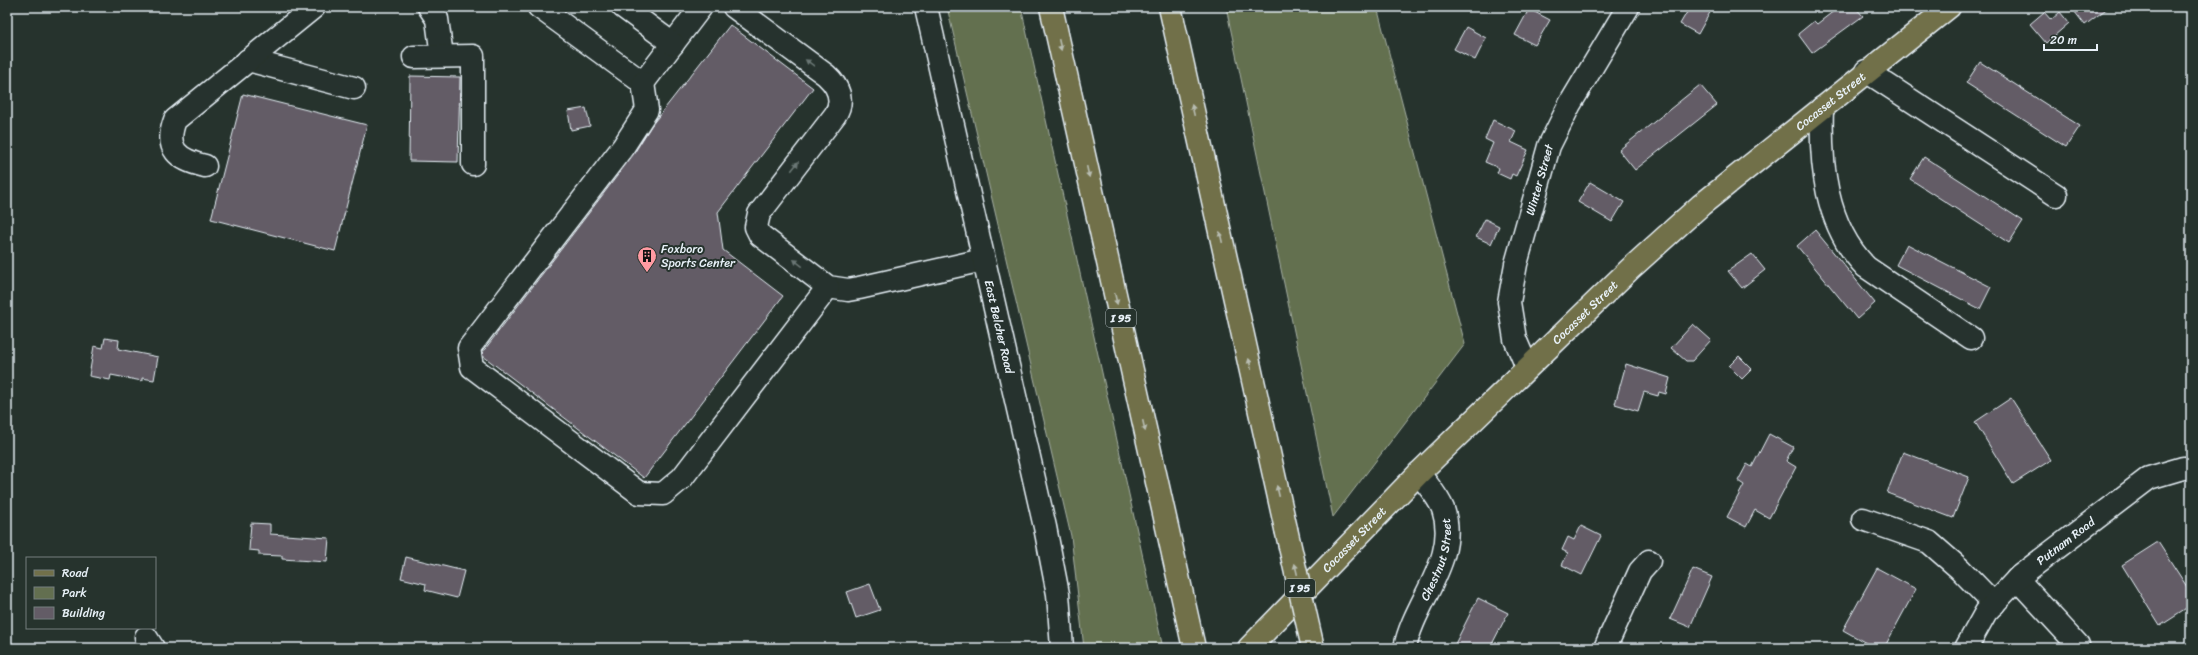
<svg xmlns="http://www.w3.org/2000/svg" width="2198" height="655" viewBox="0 0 2198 655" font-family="Sriracha,sans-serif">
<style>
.green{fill:#636f50;stroke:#a6b0a4}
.building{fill:#635c66;stroke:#e8f1f8}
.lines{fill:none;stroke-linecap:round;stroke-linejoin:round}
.minor-casing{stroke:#e8f1f8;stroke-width:25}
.major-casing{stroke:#e8f1f8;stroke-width:25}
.highway-casing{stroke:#e8f1f8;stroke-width:25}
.minor{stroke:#26332d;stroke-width:22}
.major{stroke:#71704a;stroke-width:22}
.highway{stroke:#71704a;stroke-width:22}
.highway-bridge-casing{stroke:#e8f1f8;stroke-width:25;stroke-linecap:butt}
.highway-bridge{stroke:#71704a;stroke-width:22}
.oneway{fill:#b8bdb2}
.oneway2{fill:#6a7674}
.labels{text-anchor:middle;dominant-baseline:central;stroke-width:4;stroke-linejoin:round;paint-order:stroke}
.shield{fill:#26332d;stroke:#aeb8bb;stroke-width:1}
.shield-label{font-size:11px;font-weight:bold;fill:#e8f1f8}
.street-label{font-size:12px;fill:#e8f1f8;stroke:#26332d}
.poi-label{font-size:12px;fill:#e8f1f8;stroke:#26332d;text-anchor:start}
</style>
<rect width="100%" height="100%" fill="#26332d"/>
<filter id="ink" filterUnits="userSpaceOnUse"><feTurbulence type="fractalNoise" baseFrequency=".025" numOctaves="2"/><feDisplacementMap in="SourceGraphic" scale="8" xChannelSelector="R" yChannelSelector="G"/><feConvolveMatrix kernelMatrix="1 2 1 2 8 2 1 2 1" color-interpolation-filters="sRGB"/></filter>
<g filter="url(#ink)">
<path class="green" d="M947,7H1021L1163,648H1084L1071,536Z
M1226,7H1377L1465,344L1333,517Z"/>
<path class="building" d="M1690,7H1713L1698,34L1680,24Z
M1839,7H1855L1863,16L1812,53L1798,34L1814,21L1817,24Z
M2071,7H2109L2085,25Z
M1529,9L1550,20L1535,45L1515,35Z
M2044,12L2051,20L2060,12L2069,23L2046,43L2030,24Z
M730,25L813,88L718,212L723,250L783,296L644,478L483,356L482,353L633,155L651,126Z
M1466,27L1486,38L1475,60L1454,49Z
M1980,62L2080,126L2066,147L1966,83Z
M410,76L460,77L458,162L409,161Z
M1700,85L1717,105L1635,170L1619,150Z
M243,94L367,125L335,251L211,219Z
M586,108L590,126L571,130L568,111Z
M1493,120L1516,131L1511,142L1528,150L1516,176L1512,174L1510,179L1497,173L1499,168L1485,162L1493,143L1485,139Z
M1924,157L2023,221L2009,243L1910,179Z
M1590,182L1624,202L1612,222L1578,202Z
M1485,219L1499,226L1491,244L1476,237Z
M1815,230L1875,303L1857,319L1797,246Z
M1907,244L1991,287L1980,309L1896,265Z
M1752,254L1765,270L1742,288L1728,271Z
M1693,324L1711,340L1692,361H1686L1671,348Z
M105,338L119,340L118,349L158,357L154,380L142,378V381L111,375L110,380L89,376L94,346L103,348Z
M1739,356L1752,369L1742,379L1729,366Z
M1626,364L1670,378L1666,394L1659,392L1658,396L1644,392L1638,411L1615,404Z
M2011,398L2051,460L2013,484L1975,422Z
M1769,434L1793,447L1786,461L1796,467L1769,518L1755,510L1746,527L1727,517L1744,485L1738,481L1747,464L1752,467Z
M1903,452L1969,477L1953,518L1887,493Z
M251,523L270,524V534L329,538L327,562L282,559V556L259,555V551L249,550Z
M1581,526L1601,536L1582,575L1562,565L1568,553L1562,550L1568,537L1574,540Z
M2158,542L2191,593V606L2160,626L2122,565Z
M406,557L464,571L457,598L425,590L426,584L401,578Z
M1877,568L1916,589L1884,648H1875L1843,630Z
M1693,569L1712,577L1690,627L1670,619Z
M870,584L880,610L856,618L847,592Z
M1478,598L1508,613L1490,648H1453Z"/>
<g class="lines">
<g class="minor-casing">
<g id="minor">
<path d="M429,7L437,19L442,56"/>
<path d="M539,7L643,83L701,7"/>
<path d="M623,7L673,44"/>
<path d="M734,7L826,75C838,86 845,100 835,115L759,214L756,227L760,235L828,287L848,290L859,288L983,260"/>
<path id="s1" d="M926,7L1045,527L1058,594L1062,648"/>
<path d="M414,57L473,56V164"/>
<path d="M248,60L354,88"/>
<path d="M1866,71L2056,195"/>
<path d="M643,83L647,110L623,147L469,348L472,367L639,493L663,494L682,478L828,287"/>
<path d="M1822,108C1820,164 1825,225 1866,267L1971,338"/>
<path d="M205,166C178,160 164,149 175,120L314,7"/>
<path id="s2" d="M1527,367L1515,339L1509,302L1516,264L1549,146L1570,104L1628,7"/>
<path d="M1863,519L1929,542L1960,569L1994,604"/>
<path d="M2017,579L2078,645"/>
<path d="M146,637L153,648"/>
<path id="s3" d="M1405,648C1414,601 1460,559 1443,509C1438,496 1427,485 1419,473"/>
<path d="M1605,648L1640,571L1649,561"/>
<path id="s4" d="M1966,648L1986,612L2020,576L2149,478L2183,468H2191"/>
</g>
</g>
<g class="major-casing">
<g id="major">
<path id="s5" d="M1249,648L1419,473L1630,269L1701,205L1949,7"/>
</g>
</g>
<g class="highway-casing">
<path id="highway" d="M1051,7L1194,648
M1170,7L1286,529"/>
</g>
<use href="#minor" class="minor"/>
<use href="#major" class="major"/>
<use href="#highway" class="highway"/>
<g class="highway-bridge-casing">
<path id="highway-bridge" d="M1286,529L1313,648"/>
</g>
<use href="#highway-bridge" class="highway-bridge"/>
</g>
<defs><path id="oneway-solid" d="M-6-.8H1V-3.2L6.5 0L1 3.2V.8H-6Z"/></defs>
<g class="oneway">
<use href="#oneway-solid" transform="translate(1060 45) rotate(77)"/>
<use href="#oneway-solid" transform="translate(1193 110) rotate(-103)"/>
<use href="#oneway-solid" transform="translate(1088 172) rotate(77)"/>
<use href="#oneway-solid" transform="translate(1221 237) rotate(-103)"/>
<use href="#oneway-solid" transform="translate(1116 299) rotate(77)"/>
<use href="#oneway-solid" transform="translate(1250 364) rotate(-103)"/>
<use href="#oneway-solid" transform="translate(1144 426) rotate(77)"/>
<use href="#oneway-solid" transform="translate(1278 491) rotate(-103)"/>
<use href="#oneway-solid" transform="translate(1296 569) rotate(-103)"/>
</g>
<g class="oneway2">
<use href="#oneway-solid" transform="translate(810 63) rotate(-144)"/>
<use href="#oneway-solid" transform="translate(795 166) rotate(-52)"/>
<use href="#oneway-solid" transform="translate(798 263) rotate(-142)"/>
</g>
</g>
<defs>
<g id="building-pin" transform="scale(1)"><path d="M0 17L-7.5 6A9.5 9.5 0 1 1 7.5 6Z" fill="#ff9aa2" stroke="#26332d"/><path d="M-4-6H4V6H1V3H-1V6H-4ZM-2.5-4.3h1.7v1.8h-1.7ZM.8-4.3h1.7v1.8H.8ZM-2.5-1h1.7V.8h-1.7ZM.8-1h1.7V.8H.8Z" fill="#111"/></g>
</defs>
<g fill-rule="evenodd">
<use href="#building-pin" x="647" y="256"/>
</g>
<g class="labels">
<g class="shield">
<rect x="1106" y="309" width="30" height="18" rx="3"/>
<rect x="1285" y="579" width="30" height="18" rx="3"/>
</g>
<g class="shield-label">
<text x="1121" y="318">I 95</text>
<text x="1300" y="588">I 95</text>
</g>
<g class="street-label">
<text stroke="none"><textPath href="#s5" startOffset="799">Cocasset Street</textPath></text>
<text stroke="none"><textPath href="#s2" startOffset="194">Winter Street</textPath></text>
<text stroke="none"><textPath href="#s5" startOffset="475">Cocasset Street</textPath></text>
<text stroke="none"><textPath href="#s1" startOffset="328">East Belcher Road</textPath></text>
<text stroke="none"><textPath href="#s5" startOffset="151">Cocasset Street</textPath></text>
<text stroke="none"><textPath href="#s4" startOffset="148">Putnam Road</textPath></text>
<text stroke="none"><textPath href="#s3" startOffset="95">Chestnut Street</textPath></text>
</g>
<g class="poi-label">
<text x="661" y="249">Foxboro<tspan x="661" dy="14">Sports Center</tspan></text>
</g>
</g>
<rect width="2198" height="655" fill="none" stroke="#26332d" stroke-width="24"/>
<rect x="12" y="12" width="2174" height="631" fill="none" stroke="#e8f1f8" stroke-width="1.5" filter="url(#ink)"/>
<rect x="26" y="557" width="130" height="72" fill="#26332d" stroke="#747f7e"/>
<rect x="34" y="570" width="20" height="6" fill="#71704a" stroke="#747f7e"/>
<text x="62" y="577" font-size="12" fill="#e8f1f8">Road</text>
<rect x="34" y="587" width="20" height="12" fill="#636f50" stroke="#747f7e"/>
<text x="62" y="597" font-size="12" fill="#e8f1f8">Park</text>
<rect x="34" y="607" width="20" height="12" fill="#635c66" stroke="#747f7e"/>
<text x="62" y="617" font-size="12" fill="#e8f1f8">Building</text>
<path d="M2044 44v6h53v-6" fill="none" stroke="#e8f1f8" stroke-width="2"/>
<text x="2050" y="44" font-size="12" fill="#e8f1f8" stroke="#26332d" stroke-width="3" paint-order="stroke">20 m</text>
</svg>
